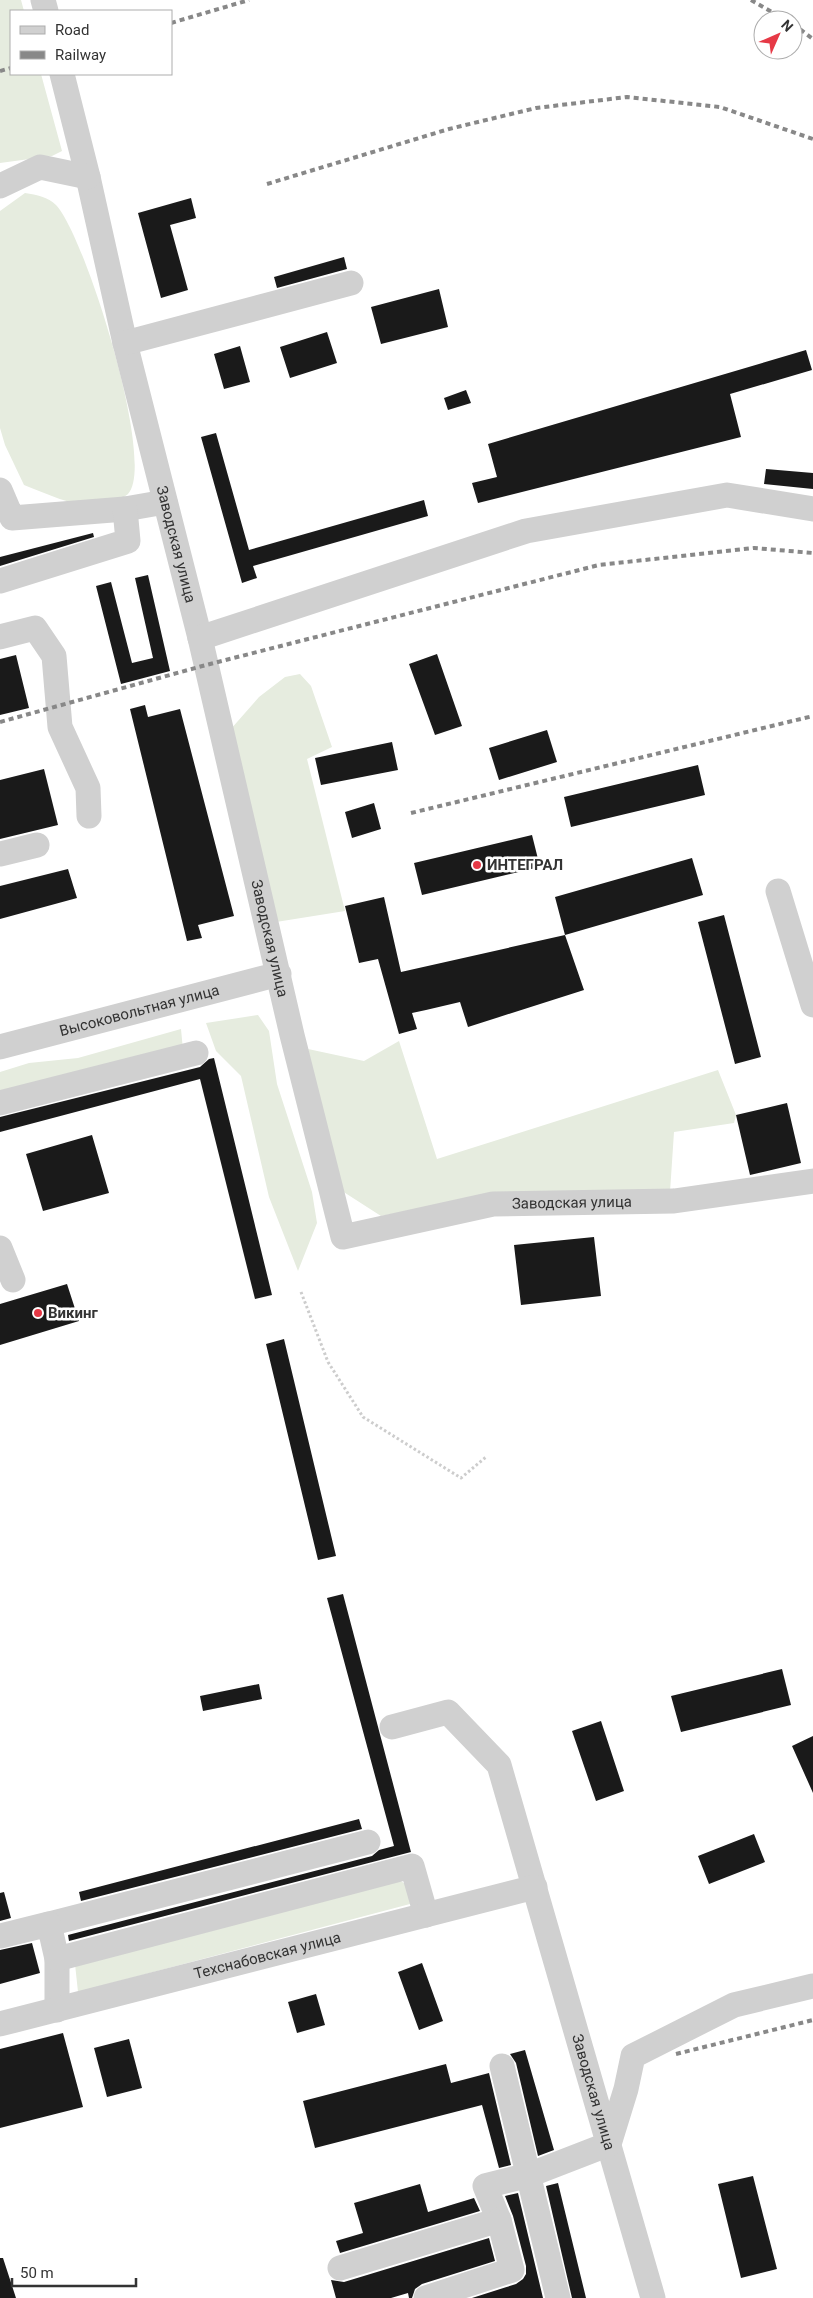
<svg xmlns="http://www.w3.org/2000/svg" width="813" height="2298" viewBox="0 0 813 2298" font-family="Roboto,sans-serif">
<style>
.grass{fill:#e6ecdf}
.building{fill:#1a1a1a}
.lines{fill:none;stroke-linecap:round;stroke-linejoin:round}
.path{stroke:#cdcdcd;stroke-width:3;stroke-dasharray:2.5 2.5;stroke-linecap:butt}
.minor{stroke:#d0d0d0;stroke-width:25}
.rail{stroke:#888;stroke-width:4;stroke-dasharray:5 4;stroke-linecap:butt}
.poi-dot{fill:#e63946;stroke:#fff;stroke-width:2}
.labels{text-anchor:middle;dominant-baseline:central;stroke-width:5;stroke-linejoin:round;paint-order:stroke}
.street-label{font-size:15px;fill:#333;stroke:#fff}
.poi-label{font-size:15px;font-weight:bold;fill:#333;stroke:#fff;text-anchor:start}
</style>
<rect width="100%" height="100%" fill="#fff"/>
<path class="grass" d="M0,0H21L24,11H11V74H41L62,151L52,156L0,163Z
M25,193C37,195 48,197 56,205C85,235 157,464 128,494C125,497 119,498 115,500C109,502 102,506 97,506C72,506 47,494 24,485L5,445L0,428V211Z
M300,674L311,686L332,747L307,759L345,911L276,922L230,730L259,697L285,677Z
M258,1015L269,1031L277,1084L312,1192L317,1223L298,1271L269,1197L241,1076L216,1051L206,1023Z
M181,1029L183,1050L0,1093V1072L29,1063L78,1058Z
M399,1041L437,1159L718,1070L736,1115L734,1123L674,1132L670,1192L489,1196L381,1216L339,1189L308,1049L364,1061Z
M397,1879L409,1886L410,1904L78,1992L75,1964Z"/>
<path class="building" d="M191,198L196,218L170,225L188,290L161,298L138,213Z
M344,257L347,269L277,288L274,277Z
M439,289L448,327L381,344L371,307Z
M327,332L337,363L290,378L280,347Z
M240,346L250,382L224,389L214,354Z
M806,350L812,370L730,394L741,437L478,503L472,483L497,477L488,444Z
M466,390L471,403L448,410L444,398Z
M216,433L249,550L424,500L428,516L253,566L257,578L242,583L201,437Z
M766,469L813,473V489L764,484Z
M93,533L94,537L0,566V557Z
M148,575L170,671L121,684L96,586L111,582L132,663L153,658L135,578Z
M437,654L462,726L435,735L409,664Z
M16,655L29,708L0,715V659Z
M145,705L148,717L180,709L234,916L198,925L202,938L187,941L130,709Z
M547,730L557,762L499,780L489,748Z
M392,742L398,770L321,785L315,758Z
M698,765L705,795L571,827L564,797Z
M44,769L58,825L0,839V780Z
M374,803L381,829L352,838L345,812Z
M532,835L540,867L422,895L414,863Z
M692,858L703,895L565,935L555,897Z
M68,869L77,898L0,919V886Z
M384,897L401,972L565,935L584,990L468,1027L460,1002L426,1010L412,1013L417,1029L399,1034L378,959L359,963L345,906Z
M724,915L761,1057L735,1064L698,922Z
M214,1058L272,1295L255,1299L200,1079L0,1132V1117L200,1067L209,1059Z
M787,1103L801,1163L750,1175L736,1115Z
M92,1135L109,1193L43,1211L26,1154Z
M594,1237L601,1296L521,1305L514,1245Z
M67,1284L79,1321L0,1345V1304Z
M284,1339L336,1556L318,1560L266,1344Z
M343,1594L411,1852L69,1941L68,1935L372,1856L379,1850L394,1846L327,1598Z
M782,1669L791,1705L681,1732L671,1696Z
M259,1684L262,1699L203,1711L200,1696Z
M601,1721L624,1791L596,1801L572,1731Z
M813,1736V1793L792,1746Z
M359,1819L362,1829L81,1901L79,1892Z
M754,1834L765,1862L709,1884L698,1856Z
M4,1892L11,1918L0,1921V1893Z
M32,1943L40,1973L0,1984V1950Z
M422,1963L443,2021L419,2030L398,1972Z
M316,1994L325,2025L297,2033L288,2002Z
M63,2033L83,2107L0,2128V2049Z
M129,2039L142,2088L107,2097L94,2048Z
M525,2050L554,2150L538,2156L516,2063L510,2054Z
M446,2064L451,2083L489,2073L511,2165L499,2168L482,2105L315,2148L303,2101Z
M753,2176L777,2269L741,2278L718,2184Z
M558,2183L586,2298H572L546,2186Z
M420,2184L428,2212L474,2198L480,2211L340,2253L336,2241L363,2233L354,2203Z
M518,2193L543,2298H472L516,2284L523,2279L526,2274V2266L513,2216L505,2196Z
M489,2238L495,2261L422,2284L415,2289L412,2298H409L408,2293L391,2298H336L331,2280L344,2282Z
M0,2258H3L16,2298H0Z"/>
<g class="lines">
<path class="path" d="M301,1292L328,1362L363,1417L461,1478L486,1457"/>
<g class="minor">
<path d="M43,0L46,11"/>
<path id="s1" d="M62,74L88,177L125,343L200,638L292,1035L343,1237L493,1204L674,1201L813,1181"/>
<path d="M0,186L40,167L88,177"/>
<path d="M125,343L351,283"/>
<path d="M0,490L12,518L125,509L165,502"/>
<path d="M0,581L128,541L125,509"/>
<path d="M0,637L35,628L54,656L60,727L88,788L89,816"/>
<path d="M200,638L526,531L727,495L813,509"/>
<path d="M0,854L37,845"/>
<path d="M778,891L813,1005"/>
<path id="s2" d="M0,1047L279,974"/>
<path d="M0,1103L196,1053"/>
<path d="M0,1248L13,1280"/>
<path id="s3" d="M392,1727L448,1712L499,1765L653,2298"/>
<path d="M49,1924L368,1842"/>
<path d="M0,1936L49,1924L57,1959V2010"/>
<path d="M57,1959L412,1866L426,1915"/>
<path id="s4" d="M0,2024L535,1887"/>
<path d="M502,2066L558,2298"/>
<path d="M340,2268L499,2220L485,2186L529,2175L609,2144L626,2089L633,2056L734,2005L813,1986"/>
<path d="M426,2298L512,2270L499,2220"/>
</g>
<path class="rail" d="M751,0L786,20
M171,23L249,0
M793,24L813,39
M0,71L11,68
M267,184L449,129L536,108L627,97L720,107L813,139
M0,722L206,665L599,565L754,548L813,553
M411,813L813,716
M676,2054L813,2020"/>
</g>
<g class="poi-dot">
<circle cx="477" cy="865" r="5"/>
<circle cx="38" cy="1313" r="5"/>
</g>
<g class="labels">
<g class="street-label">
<text stroke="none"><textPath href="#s1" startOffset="484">Заводская улица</textPath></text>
<text stroke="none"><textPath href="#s1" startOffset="889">Заводская улица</textPath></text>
<text stroke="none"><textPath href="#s2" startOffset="144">Высоковольтная улица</textPath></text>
<text stroke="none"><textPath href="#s1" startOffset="1429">Заводская улица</textPath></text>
<text stroke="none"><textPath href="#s4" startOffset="276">Техснабовская улица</textPath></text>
<text stroke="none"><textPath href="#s3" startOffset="472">Заводская улица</textPath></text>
</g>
<g class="poi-label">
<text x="487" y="865">ИНТЕГРАЛ</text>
<text x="48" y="1313">Викинг</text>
</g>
</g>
<rect x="10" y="10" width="162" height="65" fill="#ffffff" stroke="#adadad"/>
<rect x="20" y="26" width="25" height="8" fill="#d0d0d0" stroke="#adadad"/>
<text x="55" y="35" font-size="15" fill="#333333">Road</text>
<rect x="20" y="51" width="25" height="8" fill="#888888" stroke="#adadad"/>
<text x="55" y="60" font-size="15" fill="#333333">Railway</text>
<g transform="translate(778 35) rotate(45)"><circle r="24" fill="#ffffff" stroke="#adadad"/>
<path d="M0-4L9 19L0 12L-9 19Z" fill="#e63946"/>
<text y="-8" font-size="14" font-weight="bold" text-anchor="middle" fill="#333333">N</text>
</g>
<path d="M12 2278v8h124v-8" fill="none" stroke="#333333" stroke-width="2.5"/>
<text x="20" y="2278" font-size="15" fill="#333333" stroke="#ffffff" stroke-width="4" paint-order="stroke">50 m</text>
</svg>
